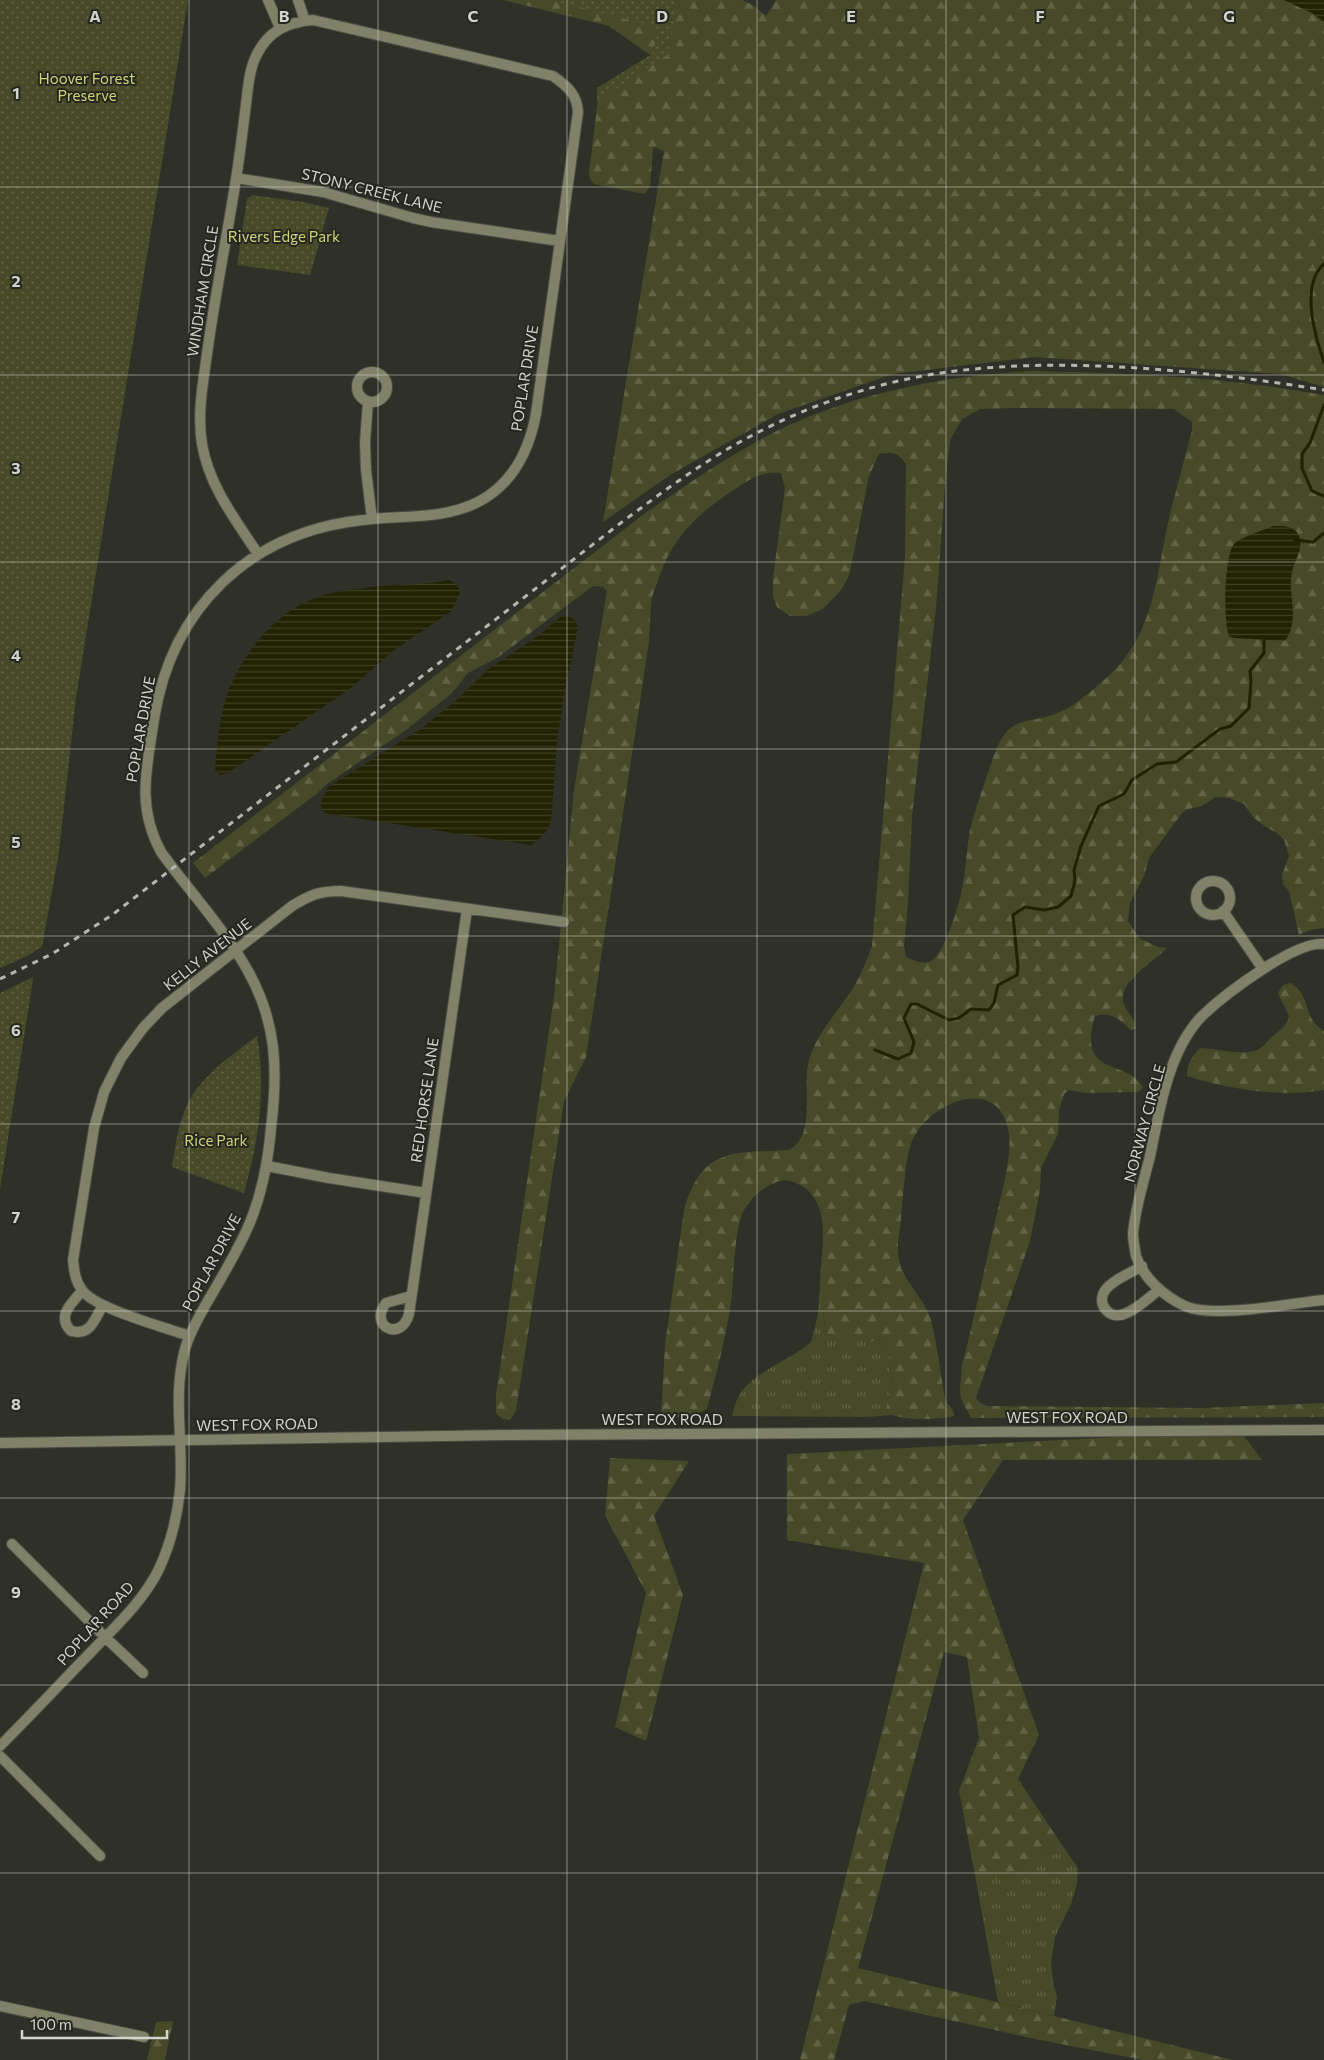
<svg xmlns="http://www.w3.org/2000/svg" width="1324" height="2060" viewBox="0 0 1324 2060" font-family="Commissioner,sans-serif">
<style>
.grass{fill:url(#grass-tufts)}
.forest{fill:url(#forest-firs);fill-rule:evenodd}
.park{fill:url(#park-dots)}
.water{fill:url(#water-rules)}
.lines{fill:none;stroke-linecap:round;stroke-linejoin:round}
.stream{stroke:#202202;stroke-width:3}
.minor-casing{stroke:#4d4d46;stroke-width:12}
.tertiary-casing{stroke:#4d4d46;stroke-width:12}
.minor{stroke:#7f8268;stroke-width:10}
.tertiary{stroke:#7f8268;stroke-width:10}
.rail{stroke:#b6b6b0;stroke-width:3;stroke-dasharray:6 6;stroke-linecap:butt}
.grid{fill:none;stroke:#d3d3ce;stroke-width:1;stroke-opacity:0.55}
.labels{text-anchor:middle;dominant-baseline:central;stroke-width:4;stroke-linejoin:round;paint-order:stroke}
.park-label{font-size:15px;fill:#ccd47a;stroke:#26271e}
.street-label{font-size:15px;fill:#d3d3ce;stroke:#26271e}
.grid-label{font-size:16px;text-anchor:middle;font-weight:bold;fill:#d3d3ce;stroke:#26271e;stroke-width:4;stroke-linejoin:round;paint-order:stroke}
</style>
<defs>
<pattern id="grass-tufts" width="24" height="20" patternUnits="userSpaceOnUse" patternTransform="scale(1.25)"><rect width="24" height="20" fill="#474a28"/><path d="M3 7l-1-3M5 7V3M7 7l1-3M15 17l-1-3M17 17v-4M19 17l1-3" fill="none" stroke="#616346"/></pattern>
<pattern id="forest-firs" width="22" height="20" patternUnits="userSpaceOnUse" patternTransform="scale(1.25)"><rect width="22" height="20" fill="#474a28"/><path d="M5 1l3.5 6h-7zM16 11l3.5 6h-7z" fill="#616346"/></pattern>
<pattern id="park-dots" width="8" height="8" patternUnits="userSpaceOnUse" patternTransform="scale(1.25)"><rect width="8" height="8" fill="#474a28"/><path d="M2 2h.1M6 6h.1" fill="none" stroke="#616346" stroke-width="1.8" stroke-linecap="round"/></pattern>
<pattern id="water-rules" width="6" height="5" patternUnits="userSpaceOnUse" patternTransform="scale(1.25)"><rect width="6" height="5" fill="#202202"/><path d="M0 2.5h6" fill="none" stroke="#404126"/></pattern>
</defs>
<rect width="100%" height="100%" fill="#2f3028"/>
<path class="grass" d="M820,1284L826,1337L853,1336L868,1342L884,1340L887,1343L892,1381L886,1408L888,1413L891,1415L868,1417L732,1416C734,1409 736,1400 740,1394C757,1369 790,1361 811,1342L818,1315Z
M1060,1842L1078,1868L1077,1884L1071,1904L1055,1937L1051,1962L1053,1983L1057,1997L1054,2016L998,2002L977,1886L1017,1869L1046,1849Z"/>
<path class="forest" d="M503,0H742L753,5L766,16L776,0H1284L1312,13L1324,22V387L1280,374L1034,357L893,374L778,414L670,475L603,522L664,151L654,147L653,149L650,186L645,194L594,184L590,179L589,173L598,98L653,57L609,26Z
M1029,371C1128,373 1227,377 1324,395V928L1310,930L1299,935L1289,891L1283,884L1282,875L1289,856L1284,840L1277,833L1266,827L1254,818L1244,804L1229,798L1215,797C1210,801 1206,804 1201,806C1193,809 1188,807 1182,813L1149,858L1144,876L1130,903L1128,921L1139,938L1158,947L1167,948C1156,960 1120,981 1123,1000C1124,1011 1135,1017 1136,1028L1131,1030C1119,1019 1111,1011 1095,1016C1076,1080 1130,1058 1143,1088L1138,1092L1085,1093L1069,1090L1064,1094L1059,1110L1058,1134L1041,1168L1040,1190L1030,1241L976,1398L979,1402L987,1406L1201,1408L1324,1403V1417L971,1418L961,1399L960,1391L962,1365C975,1316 985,1266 996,1217C1001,1196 1012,1157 1009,1135C1002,1073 930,1100 912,1141C905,1156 903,1201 901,1219C900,1230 897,1242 898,1253C899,1279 924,1296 931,1320C938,1347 940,1375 946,1402L953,1410L954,1416C938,1420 902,1421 888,1413L886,1408L892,1381L887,1343L884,1340C879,1340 872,1342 868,1342C854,1340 855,1331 842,1342H833L826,1337C825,1320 821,1302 820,1284C820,1253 835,1201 798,1184C792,1181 785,1179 780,1181C765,1185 750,1198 743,1212C734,1231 734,1279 731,1302C726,1338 716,1374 707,1409C692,1418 678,1418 661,1416L665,1345L684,1210C702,1147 733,1153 789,1150C816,1136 803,1089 808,1064C815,1034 837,1014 853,988C861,975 867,960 872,946L905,557L906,464C898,453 893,451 879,454L869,476L849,576L841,590L823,609L806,616H790L777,607L773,597V578L785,488L781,473C760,471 749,480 732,491C696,515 671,539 658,581C655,588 652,596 651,603C650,616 650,629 649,642L586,1057L564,1101L516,1411L510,1420L502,1419L496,1413V1395L554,996L574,790L607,591L603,587L593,586L497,658L468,673L452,693L406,730L327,784L315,795L205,878L193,863L644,514C681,489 717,463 756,442C838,396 935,377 1029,371ZM1013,408L1174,409L1192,422V430C1185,458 1177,486 1170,514C1158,564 1156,622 1121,663C1110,676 1081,701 1066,709C1028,729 1009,708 992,761C985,782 977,804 971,826C966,846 967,868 962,889C959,905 945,953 931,961C923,965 913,960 906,957L904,946L908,903L912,816L936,608L945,486L950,440L962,419L980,409Z
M1291,983C1313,998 1301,1017 1324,1031V1090C1282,1098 1228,1089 1187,1076C1187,1063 1192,1056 1200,1048C1218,1048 1245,1058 1261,1048C1265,1045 1268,1040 1272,1037C1297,1016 1289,1019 1278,993L1283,985Z
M1240,1431L1262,1460H1003L963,1520L1039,1735L1018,1779L1060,1842L1046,1849L1017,1869L977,1886L959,1791L979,1738L967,1657L944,1652L858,1968L1233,2060H1144L1040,2040L864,2001L849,2005L834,2060H800L924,1563L787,1540V1454Z
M610,1458L689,1461L654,1516L683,1595L646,1741L615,1727L646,1593L605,1515Z
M173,2021L165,2060H147L156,2022Z"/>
<path class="park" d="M0,0H188L76,698L59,852L42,947L25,957L0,968Z
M551,0H677L669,54L597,101V88L652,54L658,33L646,24Z
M252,195L303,202L329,208L310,275L237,265L247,199Z
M33,977L31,993L0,1189V993Z
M257,1036C267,1088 258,1143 244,1193L172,1167C175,1147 178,1126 186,1107C199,1077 232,1055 257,1036Z"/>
<path class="water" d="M1284,0H1324V22L1312,13Z
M1273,526C1282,526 1293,525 1298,534C1305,547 1295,559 1292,572C1287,595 1301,619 1285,641L1234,638L1229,636C1223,621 1224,557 1234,544C1239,538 1264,530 1273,526Z
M449,580L455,583L460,590L458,598L450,612L393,651L352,687L228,773L220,775L215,769C217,747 219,722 225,701C240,653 281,603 332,593C353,589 375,586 396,585C414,584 431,584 449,580Z
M568,616L575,620L578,627L565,690L557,742L551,821C547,833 541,838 531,845L324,813L320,805L328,787L421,729L459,698L487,670L541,634L560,617Z"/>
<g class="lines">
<path class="stream" d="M1324,264C1300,285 1315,336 1324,362
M1324,405L1310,443L1302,454V468L1312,491L1324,496
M1295,540L1313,542L1324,533
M875,1050L898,1059L911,1053L914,1042L904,1018L911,1004H917L949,1020L959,1018L971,1009L989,1010L994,1003L998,985L1017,975L1018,967L1013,915L1025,907L1044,910L1058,907L1071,896L1075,881L1074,870L1081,846L1099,806L1124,794L1132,780L1157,764L1176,762L1220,729L1231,726L1249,708L1251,681L1250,671L1264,653V637"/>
<g class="minor-casing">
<path id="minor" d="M268,0L280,28
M298,0L305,21
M236,178L323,192L413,218L431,222L560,241
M357 387a15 15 0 1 1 30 0a15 15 0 1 1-30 0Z
M368,402L365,442L366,470L372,519
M1196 898a17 17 0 1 1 34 0a17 17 0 1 1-34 0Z
M1223,911L1263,969
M1324,944C1294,941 1224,995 1202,1016C1195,1023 1187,1035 1182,1044C1164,1078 1158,1119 1150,1156C1144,1181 1135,1208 1133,1234C1133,1240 1135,1250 1136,1256C1143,1278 1165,1297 1185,1306C1214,1319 1291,1303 1324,1300
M267,1166L329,1178L426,1193
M1142,1266C1131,1273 1114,1279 1106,1289C1095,1303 1109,1320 1124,1314C1137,1310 1149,1297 1159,1290
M82,1291C72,1303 56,1316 71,1331C91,1336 94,1320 103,1305
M411,1296L386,1303C368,1326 401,1343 409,1314L467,909
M189,1336C165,1327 95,1309 82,1290C75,1281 74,1270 73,1260L94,1128L104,1092L121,1058L143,1028L162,1008L292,906C310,895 319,891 341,891L564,922
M12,1544L105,1637L143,1673
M0,1746C31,1715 61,1683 92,1651C116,1626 144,1600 159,1569C171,1543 177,1519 180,1490C184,1442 172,1397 185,1349C190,1331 200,1315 209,1299C223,1275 237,1252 248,1227C262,1195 268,1163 271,1128C278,1070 277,1023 248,971C224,928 189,891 161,852C136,806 147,768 154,719C172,607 250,532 363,520C401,515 443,520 478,502C513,484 529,451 536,414L578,112C577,94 567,86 553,76L313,20C287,22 268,31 256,56C249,71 248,88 246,104C243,129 240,154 236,179C227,237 215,295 207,354C203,383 197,414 202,444C209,486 235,519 258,554
M0,1756L100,1856
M0,2006L144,2037"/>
</g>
<g class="tertiary-casing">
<path id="tertiary" d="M0,1443L506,1435L1324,1430"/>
</g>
<use href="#minor" class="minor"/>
<use href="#tertiary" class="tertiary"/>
<path class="rail" d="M0,979L52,954L112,915L622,522C664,491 705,460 751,436C811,404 880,381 948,372C1066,356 1206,371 1324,390"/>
</g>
<path class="grid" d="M189,0V2060M378,0V2060M567,0V2060M757,0V2060M946,0V2060M1135,0V2060M0,187H1324M0,375H1324M0,562H1324M0,749H1324M0,936H1324M0,1124H1324M0,1311H1324M0,1498H1324M0,1685H1324M0,1873H1324"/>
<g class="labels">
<g class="park-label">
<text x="87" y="78">Hoover Forest<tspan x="87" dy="17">Preserve</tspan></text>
<text x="284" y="236">Rivers Edge Park</text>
<text x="216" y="1140">Rice Park</text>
</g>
<g class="street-label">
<text transform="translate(372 190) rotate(14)">STONY CREEK LANE</text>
<text transform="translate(202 291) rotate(-81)">WINDHAM CIRCLE</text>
<text transform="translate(524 378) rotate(-81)">POPLAR DRIVE</text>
<text transform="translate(140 729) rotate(-80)">POPLAR DRIVE</text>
<text transform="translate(207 954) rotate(-38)">KELLY AVENUE</text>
<text transform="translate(424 1100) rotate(-82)">RED HORSE LANE</text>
<text transform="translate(1144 1123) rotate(-75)">NORWAY CIRCLE</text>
<text transform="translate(211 1262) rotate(-62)">POPLAR DRIVE</text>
<text x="1067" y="1417">WEST FOX ROAD</text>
<text x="662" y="1419">WEST FOX ROAD</text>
<text transform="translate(257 1424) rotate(-1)">WEST FOX ROAD</text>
<text transform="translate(95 1623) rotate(-48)">POPLAR ROAD</text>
</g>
</g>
<g class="grid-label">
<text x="95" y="22">A</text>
<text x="284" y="22">B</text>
<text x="473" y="22">C</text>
<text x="662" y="22">D</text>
<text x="851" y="22">E</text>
<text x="1040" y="22">F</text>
<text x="1229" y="22">G</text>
<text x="16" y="99">1</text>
<text x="16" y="287">2</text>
<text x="16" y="474">3</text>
<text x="16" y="661">4</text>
<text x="16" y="848">5</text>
<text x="16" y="1036">6</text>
<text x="16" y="1223">7</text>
<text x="16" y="1410">8</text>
<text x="16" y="1598">9</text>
</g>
<path d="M22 2030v8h145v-8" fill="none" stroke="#d3d3ce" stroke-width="2.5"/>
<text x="30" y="2030" font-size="15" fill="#d3d3ce" stroke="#26271e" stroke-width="4" paint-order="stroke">100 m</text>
</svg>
